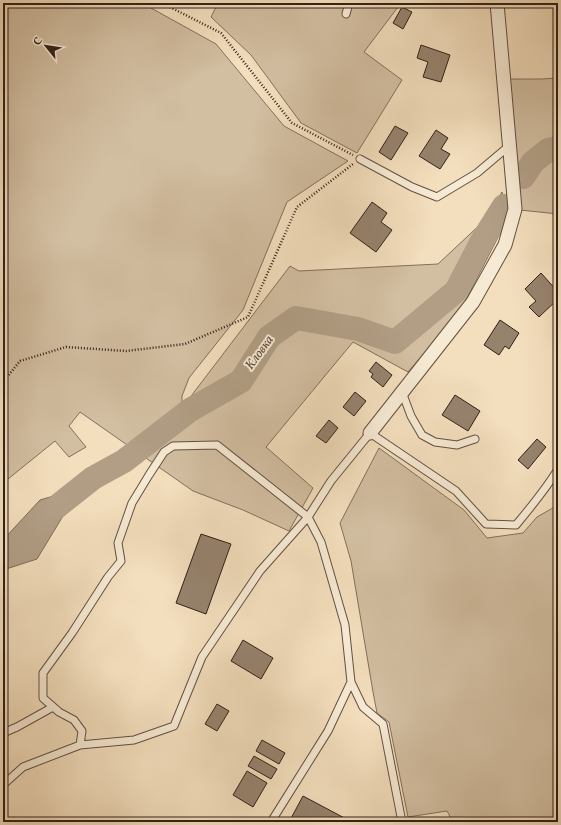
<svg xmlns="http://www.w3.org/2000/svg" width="561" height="825" viewBox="0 0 561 825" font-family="Vollkorn,serif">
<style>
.green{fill:#d2bea1;stroke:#82705d}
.water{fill:#b19e85;stroke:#7e6c5a}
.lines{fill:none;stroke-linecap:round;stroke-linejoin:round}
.river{stroke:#b19e85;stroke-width:24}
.building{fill:#96836e;stroke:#312119}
.service-casing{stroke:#625042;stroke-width:9}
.minor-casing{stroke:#625042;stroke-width:15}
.path{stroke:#312119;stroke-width:2.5;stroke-dasharray:1 2;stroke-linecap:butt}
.service{stroke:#f7ead4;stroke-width:7}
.minor{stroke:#f7ead4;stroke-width:13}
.labels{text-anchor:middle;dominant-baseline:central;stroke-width:4;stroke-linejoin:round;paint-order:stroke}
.water-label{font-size:13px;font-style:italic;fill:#5e4d3f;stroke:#f7ead4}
</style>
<rect width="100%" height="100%" fill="#f3debd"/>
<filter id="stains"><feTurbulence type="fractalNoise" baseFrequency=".005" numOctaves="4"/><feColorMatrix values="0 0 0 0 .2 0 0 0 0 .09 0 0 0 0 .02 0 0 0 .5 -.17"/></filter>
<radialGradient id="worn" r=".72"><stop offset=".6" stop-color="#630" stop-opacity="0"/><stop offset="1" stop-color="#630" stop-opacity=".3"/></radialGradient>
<path class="green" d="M3,3H142L216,44L284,126L348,161L287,202L243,310L189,378L182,396V408L290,266L299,271L438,264L485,220L502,192L508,218L459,313L408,372L353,342L266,447L313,488L289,531L243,510L193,491L80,412L69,426L86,447L69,457L55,441L3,483Z
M218,3H401L364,52L402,80L357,153L301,123L251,55L211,17Z
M558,78V214L520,210L510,79H542Z
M379,448L464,510L487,538L523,533L537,517L558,505V822H453L447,811L408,817L389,722L377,713L373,692L351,561L340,523Z"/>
<path class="water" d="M80,488L37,559L3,570V540L40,500Z"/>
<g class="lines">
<path class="river" d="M523,177L533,162L548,150L558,148
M54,509L93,478L124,461L190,410L241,381L269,337L296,318L358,329L395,342L456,291L482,241L504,206"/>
</g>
<path class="building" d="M402,7L412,12L403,29L393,23Z
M421,45L450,55L441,82L423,77L428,62L417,58Z
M395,126L408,133L391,160L379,152Z
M436,130L448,138L441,149L450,154L440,169L419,156Z
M372,202L387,213L381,222L392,230L376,252L350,233Z
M541,273L558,292V299L539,317L529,307L536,301L525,289Z
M500,320L519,333L509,349L505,346L499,355L484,345Z
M376,362L392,375L383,387L371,377L373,374L369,371Z
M355,392L366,401L354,416L343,407Z
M455,395L480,411L468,431L442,415Z
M329,420L338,428L326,443L316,436Z
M537,439L546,447L528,469L518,460Z
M201,534L231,544L206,614L176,603Z
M243,640L273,658L261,679L231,661Z
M217,704L229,711L217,731L205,724Z
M262,740L285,753L279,764L256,751Z
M254,756L277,769L271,779L248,766Z
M247,771L267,783L253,807L233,795Z
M303,796L352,822H289Z"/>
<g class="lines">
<g class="service-casing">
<path id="service" d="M346,14L349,3
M360,159L412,187L437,197L477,173L509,146
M402,392L411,416L422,435L435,442L457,445L475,439
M351,682L363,707L383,724L402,822
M3,733L17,727L53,707
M80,745L134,740L174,726L202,657L260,571L308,517L331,481L370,433L456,491L486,524L516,525C531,507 546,489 558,469
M3,785L23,767L80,745L82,731L74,720L59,712L43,698V673L72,633L108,577L121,561L118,543L132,503L149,475L164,452L173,446L217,445L308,517L321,542L345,625L351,682L328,731L271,822"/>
</g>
<g class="minor-casing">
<path id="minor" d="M370,433L473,302L505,245L515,209L497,3"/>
</g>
<path class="path" d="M162,3L221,33L292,123L353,155
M3,382L20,361L66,347L126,351L185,344L248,317L297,207L353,164"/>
<use href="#service" class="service"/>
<use href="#minor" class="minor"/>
</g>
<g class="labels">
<g class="water-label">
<text transform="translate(260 353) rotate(-54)">Кловка</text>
</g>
</g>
<rect width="561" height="825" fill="none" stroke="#f3debd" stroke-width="16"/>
<rect x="4" y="4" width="553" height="817" fill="none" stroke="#312119" stroke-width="2"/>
<rect x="8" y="8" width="545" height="809" fill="none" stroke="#312119"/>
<g transform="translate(46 46) rotate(300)" stroke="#f7ead4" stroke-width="3" paint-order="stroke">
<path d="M0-3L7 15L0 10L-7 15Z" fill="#312119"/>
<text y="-6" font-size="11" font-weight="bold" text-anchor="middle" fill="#312119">С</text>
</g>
<rect width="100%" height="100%" filter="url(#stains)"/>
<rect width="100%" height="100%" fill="url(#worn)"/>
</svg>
